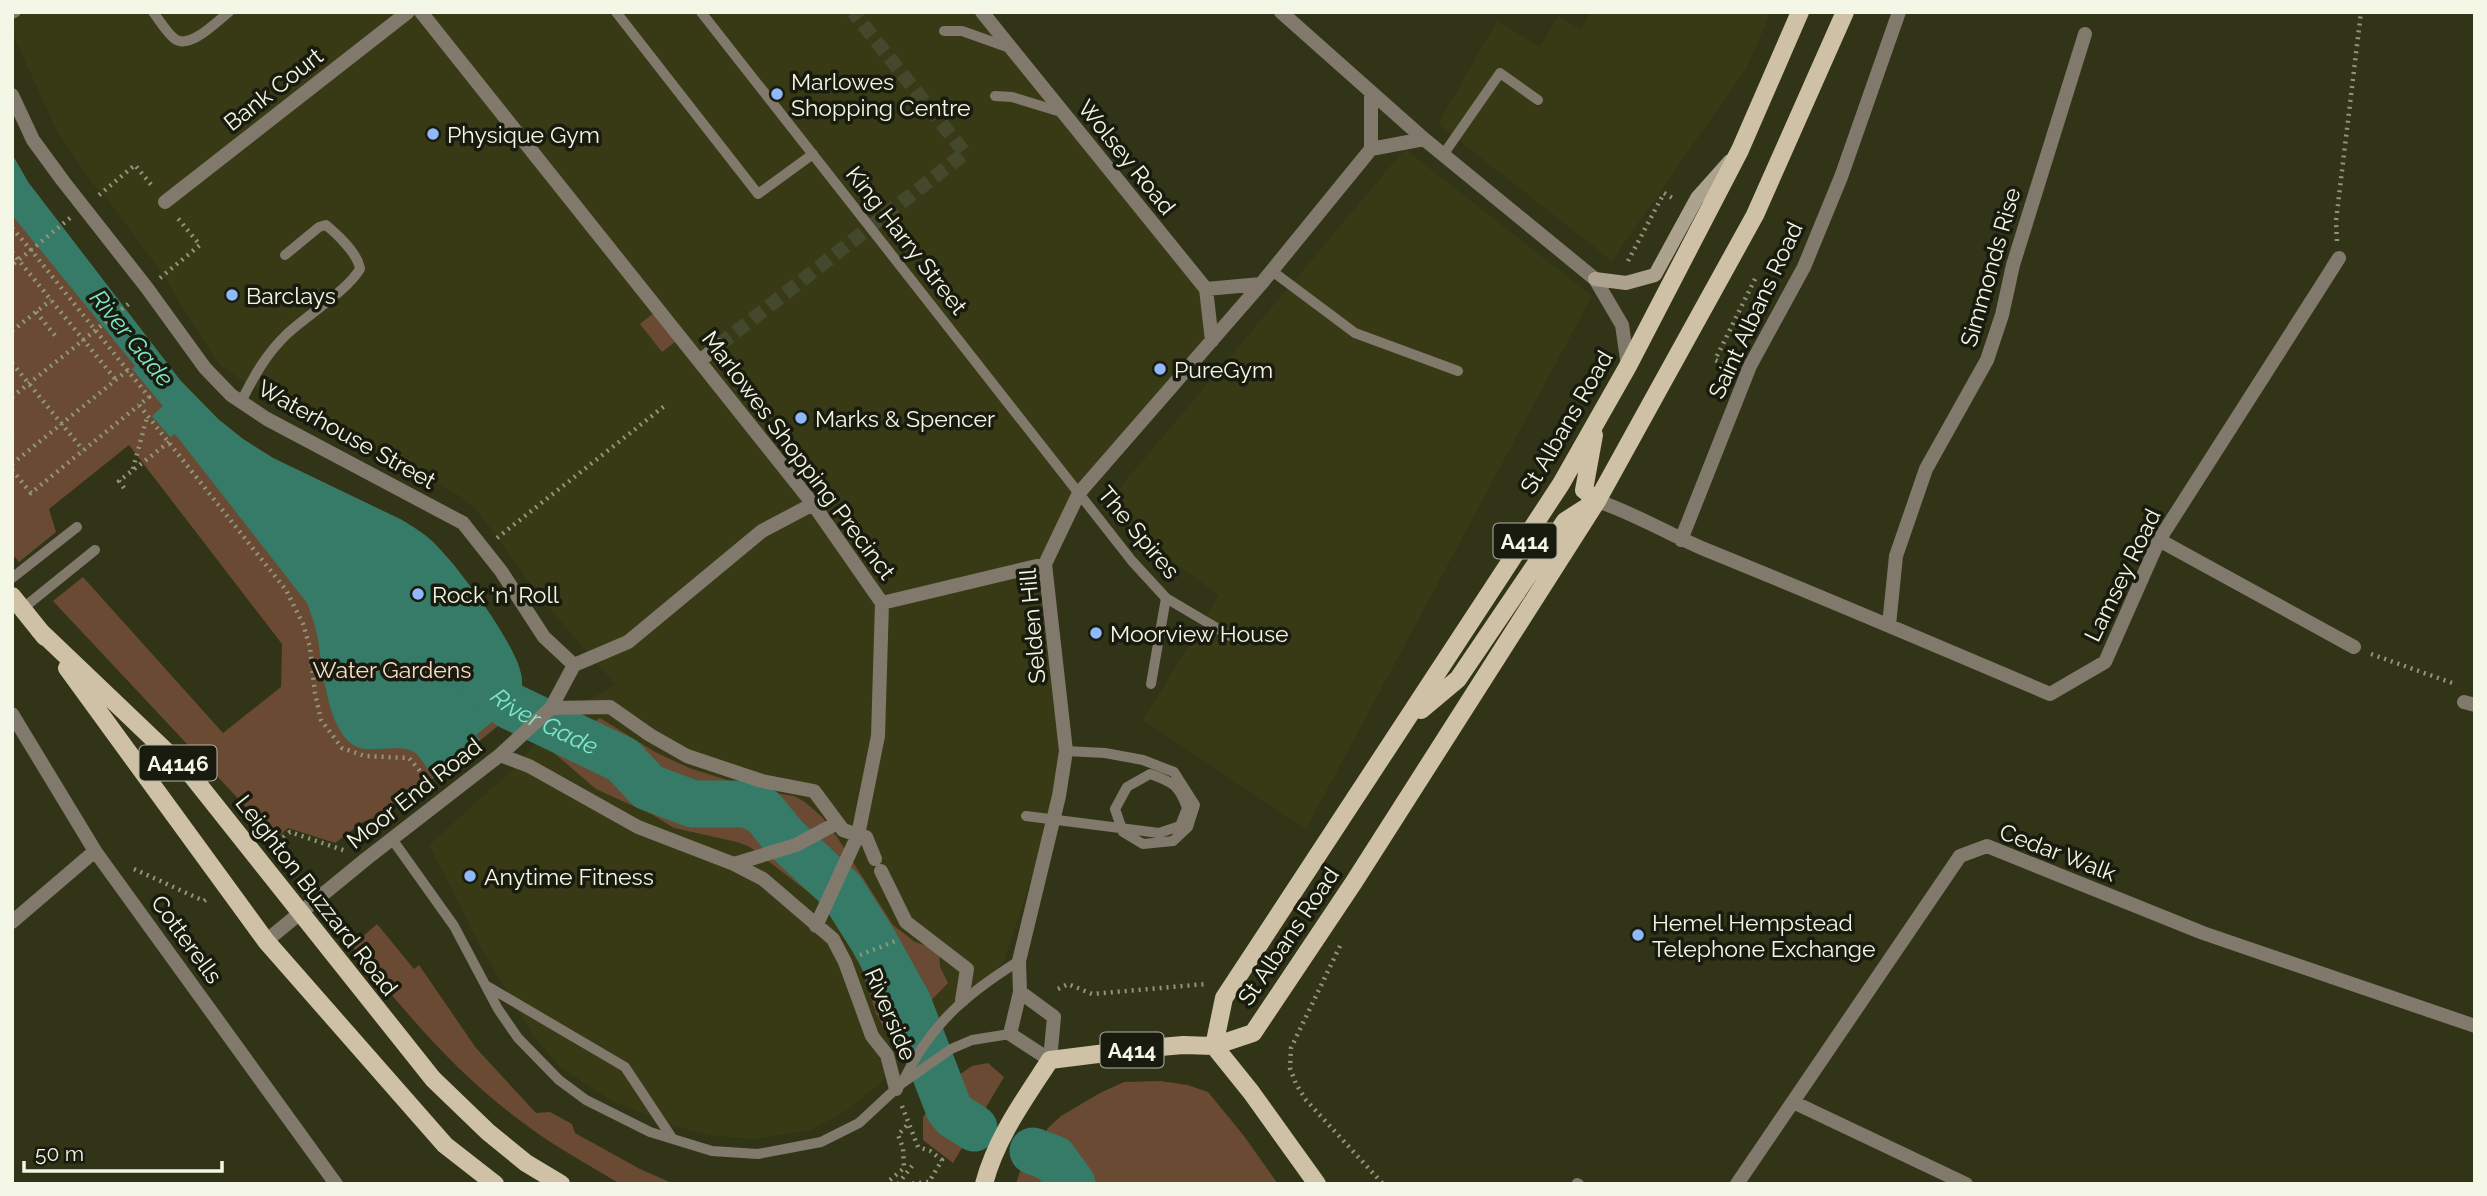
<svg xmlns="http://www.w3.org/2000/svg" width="2487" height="1196" viewBox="0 0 2487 1196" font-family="Raleway,sans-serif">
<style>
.built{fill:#373a15}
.green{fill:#6a4a33}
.water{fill:#357b67}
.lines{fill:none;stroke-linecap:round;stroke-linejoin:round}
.river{stroke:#357b67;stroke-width:47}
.street-tunnel{stroke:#44482c;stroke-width:14;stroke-dasharray:14 7;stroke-linecap:butt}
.path{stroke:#92957d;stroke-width:4.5;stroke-dasharray:2 5;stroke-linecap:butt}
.lane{stroke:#80796c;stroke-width:10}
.street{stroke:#80796c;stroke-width:14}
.secondary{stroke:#aca28d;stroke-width:14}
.primary{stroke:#cec1a5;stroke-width:18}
.poi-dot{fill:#8fb8fd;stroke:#191b0e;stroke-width:2.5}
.labels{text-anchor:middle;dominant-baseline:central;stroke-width:7;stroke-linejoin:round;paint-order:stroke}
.shield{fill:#191b0e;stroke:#b2b5a4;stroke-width:2}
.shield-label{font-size:21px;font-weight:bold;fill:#f4f7e5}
.poi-label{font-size:23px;fill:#f4f7e5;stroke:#191b0e;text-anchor:start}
.street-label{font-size:23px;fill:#f4f7e5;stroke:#191b0e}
.park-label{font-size:23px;fill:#fadcc8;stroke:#191b0e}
.water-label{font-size:24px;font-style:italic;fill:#80e8ca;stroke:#191b0e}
</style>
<rect width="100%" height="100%" fill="#313417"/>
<path class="built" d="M12,12H982L1206,289L1212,341L1079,493L1045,564L1066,751L1059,796L1003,963L899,1062L886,1078L848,1110L811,1130L755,1139L715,1136L673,1126L608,1099L560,1067L532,1034L479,944L429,845L513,769L555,721L615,684L539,596L497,537L476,509L463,498L404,465L315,423L244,382L219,364L156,265L105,196L92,183L57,131L12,33Z
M1591,12H1771L1747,67L1612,261L1438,124L1497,21L1540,47L1558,16L1581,29Z
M1405,149L1592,296L1306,829L1143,720L1219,595L1101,510Z"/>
<path class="green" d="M12,154L28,182L180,380L218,419L243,439L273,458L402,520L432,541L455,566L479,600L517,661L522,678L521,693L509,717L434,778L373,818L363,822L335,843L288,828L276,839L53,601L83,577L223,733L281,687L282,644L129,445L49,509L56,532L19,562L12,554Z
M656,311L679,339L662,352L640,324Z
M600,718L655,752L689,768L762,791L794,796L805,802L822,817L837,837L893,925L915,942L939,950L940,967L948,983L893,1040L889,1038L876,1013L853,943L847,929L835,915L816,898L750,847L737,842L674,828L653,815L596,789L554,753L567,739Z
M377,924L414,969L419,965L476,1048L536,1113L550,1112L572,1124L575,1133L640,1169L674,1184H622L617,1182C583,1162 549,1143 518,1119C454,1071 401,1008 352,946Z
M988,1063L1004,1077L953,1163L923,1140V1117L946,1084L972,1066Z
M1160,1081L1188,1085L1208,1092L1244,1136L1278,1184H1016L1021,1168L1030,1161L1048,1128L1061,1116L1100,1093L1124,1082Z"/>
<path class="water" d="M12,154L28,182L180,380L218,419L243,439L273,458L402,520C412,526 424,533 433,542C456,564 522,650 522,681C522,697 514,713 501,723L497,718L476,735L480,740L434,778C428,770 421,757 414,752C403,744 374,752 360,748C326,737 323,664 317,635C315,624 311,614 307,603L175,434L170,437L152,416L163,406L132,369L135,366L12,215Z"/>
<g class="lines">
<g class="river">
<path id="s1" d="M466,665L510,706L623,760L648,787L693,804H746L763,811L785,838L842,891L873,940L908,1003L949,1109L955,1116L974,1128"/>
<path d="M1033,1151L1054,1159L1072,1184"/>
</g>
<path class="street-tunnel" d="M719,345L965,153L853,12"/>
<path class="path" d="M99,195L135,165L153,187
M70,218L31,250L149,397L139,405L286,590L303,624L310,647L315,693L321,720L342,748L365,756L409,758L432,785
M12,228L31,250L12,265
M2337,241L2336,221L2361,12
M12,252L116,380
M1628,261L1664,193L1674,199
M160,278L200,245L176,216
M36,312L57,338
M12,331L51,300
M12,363L83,450
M1730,367L1715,360L1755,279
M12,397L132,301
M12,439L13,440
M12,464L128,370
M133,469L147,417
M12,470L31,493L139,405
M124,488L119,481L169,442
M497,538L667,404
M2371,654L2455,684
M272,846L290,832L346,851
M134,869L204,901L208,898
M1340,946L1291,1048L1290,1068L1296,1084L1306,1100L1383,1184
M860,955L898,940
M1058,989L1068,984L1092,994L1206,984
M902,1106L918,1147L930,1151L942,1160L929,1182L908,1184
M890,1180L904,1168L903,1148L898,1135L908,1124
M898,1184L912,1166"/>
<path class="lane" d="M153,12C160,21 167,33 175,39C190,50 217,21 229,12
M616,12L758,194L813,154
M701,12L1132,561L1166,598L1237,640
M12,14L16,12
M944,31H962L1010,48
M995,96L1012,97L1061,112
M1443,155L1500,73L1538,100
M1272,271L1355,333L1458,371
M241,402C254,376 266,354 287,334C307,315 346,292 360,269C358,254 338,235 326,225L319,227L285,255
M12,578L77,527
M22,609L95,550
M1151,684L1166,598
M1026,816L1159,833L1180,826L1187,808C1179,785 1173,782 1150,774L1127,787L1115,809L1123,832L1143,844L1173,841L1188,827L1195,805L1174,772L1143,760L1105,753L1066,751
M392,839L454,926L498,1009L518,1038L559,1080L586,1100L650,1132L712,1151L758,1154L821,1142L859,1123L901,1084L951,1049L972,1040L1010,1034
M487,986L625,1067L672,1138
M903,1081C931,1024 966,994 1019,961
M1577,1183L1579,1184"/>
<path class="street" d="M421,12L813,504L882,603L878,736L858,835L843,830L814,791L762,781L687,756L650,735L610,707L551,708
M982,12L1206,289L1212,341
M1281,12L1424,139L1595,279L1622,325L1628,366
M1371,93V149
M12,95L33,140L63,181L147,288L205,368L231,395L267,419L463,523L501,571L544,637L574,665
M165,202L408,12
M1206,289L1261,284
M700,361L719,345
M1597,501C1634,513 1668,534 1704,549C1820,596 1935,645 2050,694L2105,662L2159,540L2339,258
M1681,540L1750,366L1804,267L1841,177L1899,12
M2159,540L2354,647
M882,603L1045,564
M1889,625L1896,556L1926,469L1987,360L2002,315L2013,265L2085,34
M574,665L628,642L762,531L813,504
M2464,702L2475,705
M12,714L95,851L336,1184
M500,755L529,766L638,827L734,864L763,879L833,939L845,962L872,1036L887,1055L896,1089
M734,864L796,845L837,823
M881,871L906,922L967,969L962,1000
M12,922L95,851
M816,926L858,835L866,837L875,859
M266,941L366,859L500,755L551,708L574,665
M1020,992L1054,1017L1050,1060L1010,1034L1020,992L1019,961L1059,796L1066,751L1045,564L1079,493L1261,284L1371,149L1424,139
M1793,1102L1966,1184
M1737,1184L1960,856L1987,846L2203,933L2475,1026"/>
<path class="secondary" d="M1595,279L1626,283L1655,275L1697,198L1730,161"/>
<path class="primary" d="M1594,435L1584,490L1597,501
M12,596L45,637
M39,630L192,776L433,1079L488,1132L526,1163L561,1184
M67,668L266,941L445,1145L495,1184
M1421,710L1458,679L1565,521L1590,505
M1214,1046L1224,998L1561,484L1628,366L1740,150L1800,12
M1214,1046L1251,1092L1317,1184
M984,1184C996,1138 1024,1100 1050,1060L1138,1049L1183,1045L1214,1046L1253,1033L1354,882L1597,501L1755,215L1845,12"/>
</g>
<g class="poi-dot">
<circle cx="777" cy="94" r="7"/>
<circle cx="433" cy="134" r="7"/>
<circle cx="232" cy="295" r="7"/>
<circle cx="1160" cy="369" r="7"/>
<circle cx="801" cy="418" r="7"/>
<circle cx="418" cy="594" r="7"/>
<circle cx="1096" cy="633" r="7"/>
<circle cx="470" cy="876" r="7"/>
<circle cx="1638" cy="935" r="7"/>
</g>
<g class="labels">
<g class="shield">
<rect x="1493.5" y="523.5" width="63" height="35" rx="5"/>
<rect x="139.5" y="745.5" width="77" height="35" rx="5"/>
<rect x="1100.5" y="1032.5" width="63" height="35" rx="5"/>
</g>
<g class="shield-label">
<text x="1525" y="541">A414</text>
<text x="178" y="763">A4146</text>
<text x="1132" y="1050">A414</text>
</g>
<g class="poi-label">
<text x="791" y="81">Marlowes<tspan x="791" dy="26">Shopping Centre</tspan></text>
<text x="447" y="134">Physique Gym</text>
<text x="246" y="295">Barclays</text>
<text x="1174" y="369">PureGym</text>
<text x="815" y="418">Marks &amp; Spencer</text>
<text x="432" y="594">Rock 'n' Roll</text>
<text x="1110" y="633">Moorview House</text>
<text x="484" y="876">Anytime Fitness</text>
<text x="1652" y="922">Hemel Hempstead<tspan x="1652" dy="26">Telephone Exchange</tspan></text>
</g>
<g class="street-label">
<text transform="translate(273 89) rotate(-38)">Bank Court</text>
<text transform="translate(1127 157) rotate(51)">Wolsey Road</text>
<text transform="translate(907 240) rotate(52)">King Harry Street</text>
<text transform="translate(1990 267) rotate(-74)">Simmonds Rise</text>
<text transform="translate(1755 310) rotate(-65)">Saint Albans Road</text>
<text transform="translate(1566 422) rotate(-60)">St Albans Road</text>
<text transform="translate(347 434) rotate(29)">Waterhouse Street</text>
<text transform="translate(799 455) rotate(53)">Marlowes Shopping Precinct</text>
<text transform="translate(1139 532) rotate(50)">The Spires</text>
<text transform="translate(2122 575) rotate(-64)">Lamsey Road</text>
<text transform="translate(1032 626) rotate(-95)">Selden Hill</text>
<text transform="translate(414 793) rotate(-38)">Moor End Road</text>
<text transform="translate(2058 852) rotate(21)">Cedar Walk</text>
<text transform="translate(317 895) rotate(52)">Leighton Buzzard Road</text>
<text transform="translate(1288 936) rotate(-56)">St Albans Road</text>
<text transform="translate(187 939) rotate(54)">Cotterells</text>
<text transform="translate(891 1014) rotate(67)">Riverside</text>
</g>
<g class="park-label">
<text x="392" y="669">Water Gardens</text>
</g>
<g class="water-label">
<text transform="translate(132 338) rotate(51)">River Gade</text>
<text stroke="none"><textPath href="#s1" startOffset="98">River Gade</textPath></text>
</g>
</g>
<rect width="2487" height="1196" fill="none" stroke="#f4f7e5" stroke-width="28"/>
<path d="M24 1161v10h198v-10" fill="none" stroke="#f4f7e5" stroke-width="3.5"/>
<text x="35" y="1161" font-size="21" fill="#f4f7e5" stroke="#191b0e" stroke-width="5" paint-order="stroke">50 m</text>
</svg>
